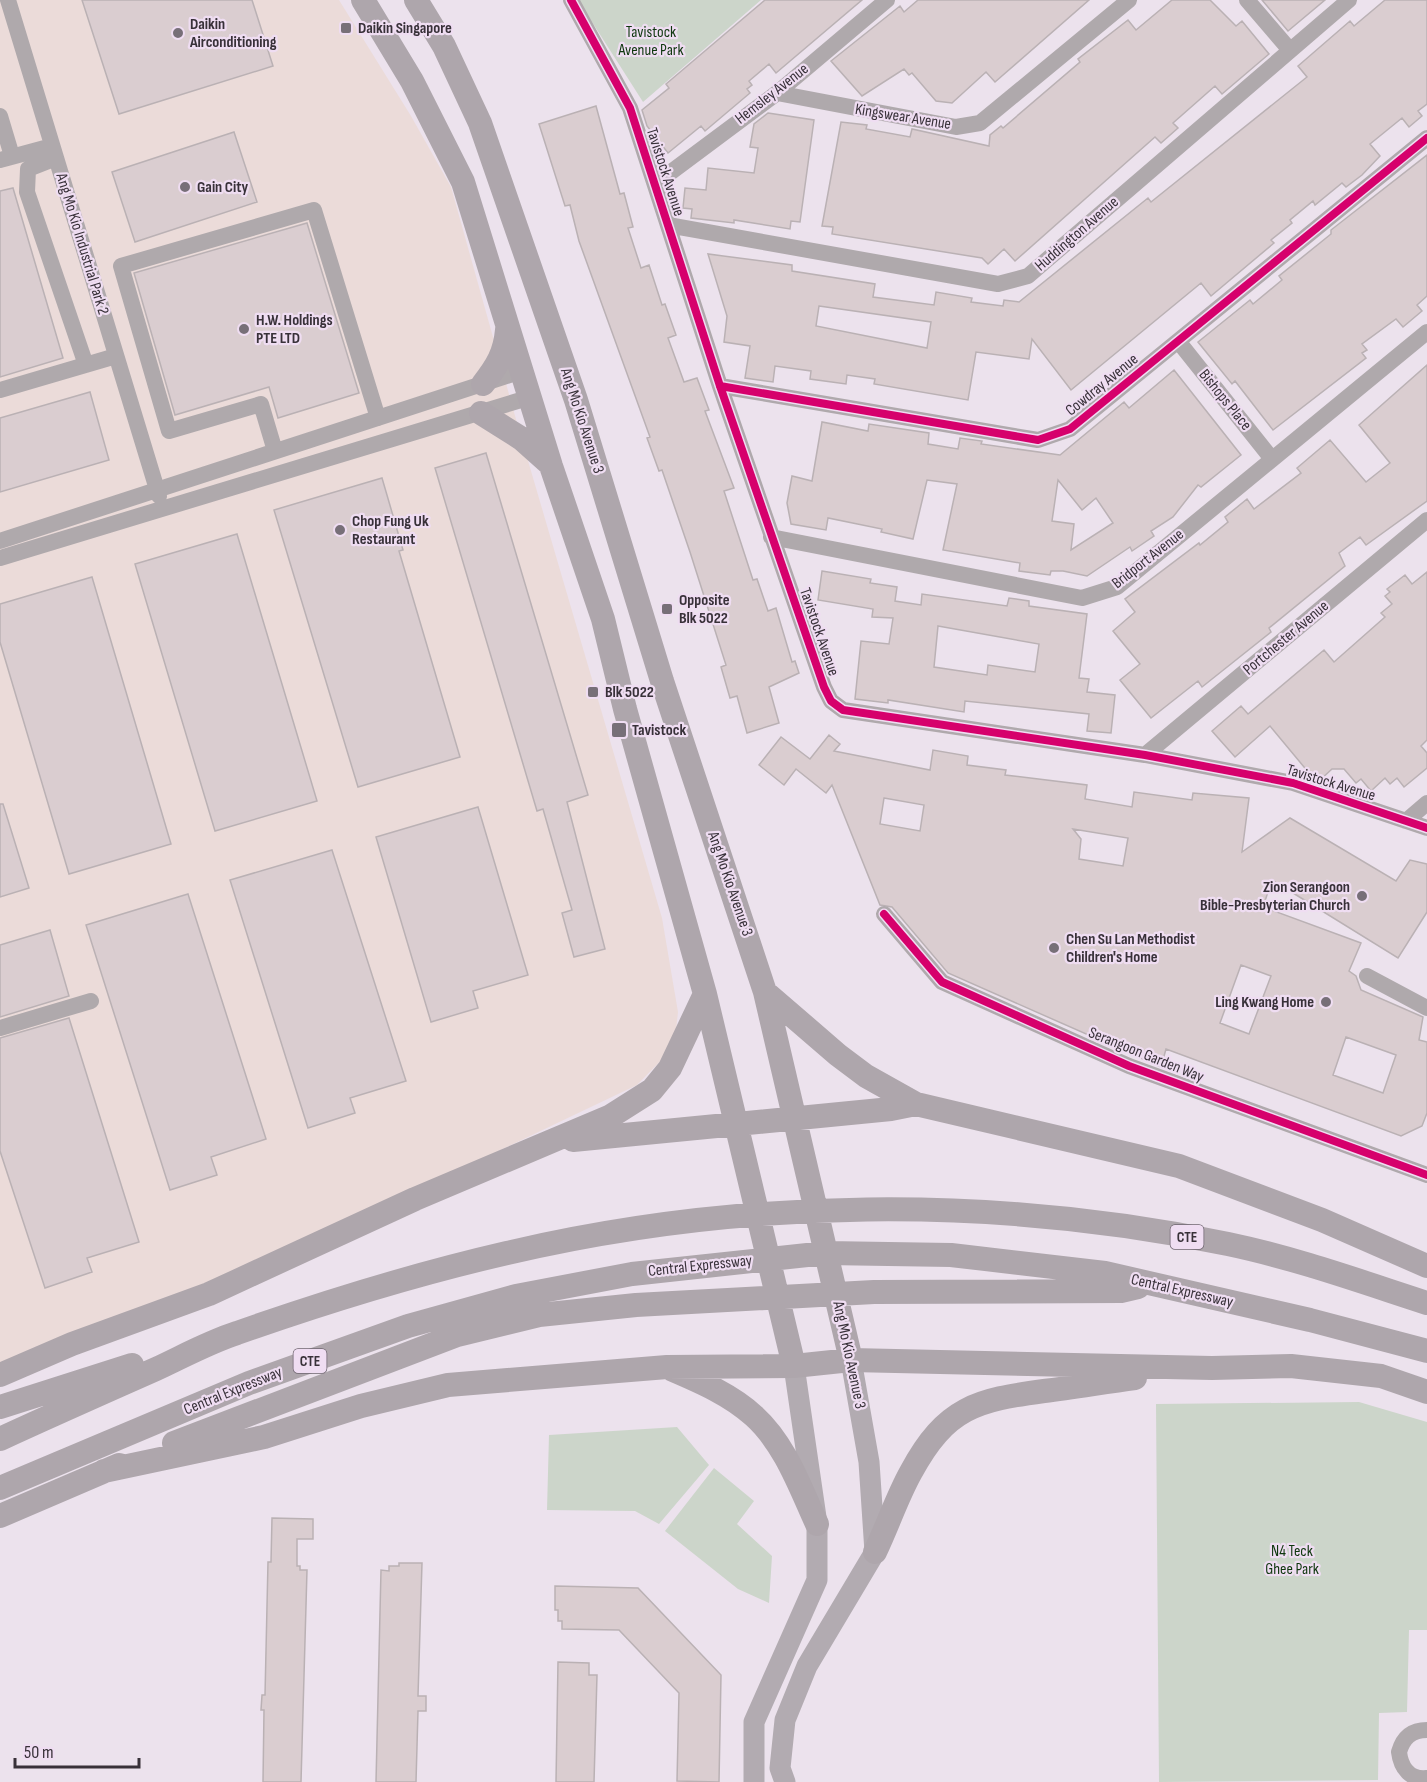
<svg xmlns="http://www.w3.org/2000/svg" width="1427" height="1782" viewBox="0 0 1427 1782" font-family="'Sofia Sans Condensed',sans-serif">
<style>
.industrial{fill:#ebdbd9}
.green{fill:#ccd5ca}
.building{fill:#dacdd0;stroke:#bab1b4;stroke-width:1.5;fill-rule:evenodd}
.lines{fill:none;stroke-linecap:round;stroke-linejoin:round}
.minor{stroke:#afa9ac;stroke-width:16}
.major{stroke:#b2abb1;stroke-width:21}
.highway{stroke:#aea6ac;stroke-width:24}
.cycleway-casing{stroke:#efddf2;stroke-width:11}
.cycleway{stroke:#d6006c;stroke-width:8}
.poi-dot{fill:#776f78;stroke:#efddf2;stroke-width:2}
.labels{text-anchor:middle;dominant-baseline:central;stroke-width:4.5;stroke-linejoin:round;paint-order:stroke}
.shield{fill:#efddf2;stroke:#6f6570;stroke-width:1.5}
.shield-label{font-size:15px;font-weight:bold;fill:#383139}
.poi-label{font-size:16px;font-weight:bold;fill:#383139;stroke:#efddf2;text-anchor:start}
.park-label{font-size:16px;fill:#0e370d;stroke:#efddf2}
.street-label{font-size:16px;fill:#383139;stroke:#efddf2}
</style>
<rect width="100%" height="100%" fill="#ece2ed"/>
<path class="industrial" d="M0,0H339L411,116L451,187L519,430L662,918L678,1012L674,1047L637,1085L207,1290L0,1368Z"/>
<path class="green" d="M578,0H761L643,102Z
M1359,1402L1427,1422V1630H1409L1407,1712L1379,1713L1378,1780L1159,1782L1156,1404Z
M677,1427L709,1465L659,1524L635,1511L547,1510L549,1435Z
M714,1468L754,1501L737,1524L772,1556L769,1603L738,1589L665,1531Z"/>
<path class="building" d="M82,0H252L273,66L119,114Z
M765,0H862L776,73L769,64L749,81L752,85L747,89L750,93L705,131L701,126L668,153L647,126L642,110L669,88L666,84Z
M918,0H1089L995,82L986,72L952,103L936,101L912,73L909,75L904,69L862,96L831,61L900,6L904,12Z
M1172,0H1210L1236,26L1242,21L1269,54L1222,94L1215,86L1173,123L1178,128L1161,143L1155,137L1015,261L1004,249L988,264L982,258L832,234L833,227L822,226L841,122L867,125L866,129L910,137L912,129L989,146L990,135L1001,126L1003,128L1080,62L1078,59L1128,20L1136,30Z
M1262,0H1325L1288,31Z
M1385,0H1427V104L1418,111L1422,116L1409,127L1402,118L1370,144L1380,156L1362,175L1346,187L1342,183L1315,205L1313,201L1290,220L1292,223L1271,240L1274,243L1211,296L1201,283L1071,390L1032,339L1029,359L976,352L968,400L874,384L875,379L847,375L846,384L810,379L811,371L775,366L773,382L745,378L750,346L724,342L727,316L708,254L792,265V271L875,284L873,297L934,305L936,292L972,298L971,302L1003,306L1004,300L1019,302L1148,198L1151,202L1307,77L1298,66L1350,21L1354,26ZM819,306L931,322L927,348L816,326Z
M596,106L620,194L624,193L633,227L628,228L641,268L649,265L662,305L665,304L676,335L668,338L684,382L697,378L709,410L705,411L734,488L724,491L753,580L757,579L768,611L776,608L792,662L795,661L799,673L769,687L779,723L747,733L737,696L730,698L721,667L726,665L690,552L662,470L659,471L647,438L650,437L579,241L570,205L565,206L539,124Z
M768,113L814,120L800,222L791,221L790,229L734,220V223L691,218L692,209L683,208L685,188L706,190L708,168L754,173L758,148L750,147L754,124Z
M234,132L257,202L135,242L112,172Z
M1427,155V296L1417,305L1422,311L1403,327L1396,319L1362,344L1367,350L1362,353L1366,358L1273,430L1235,381L1232,384L1198,342L1250,300L1253,304L1282,280L1279,276L1331,234V230Z
M13,188L63,358L0,377V191Z
M307,223L359,393L278,418L269,387L175,415L134,273Z
M1427,365V501L1366,545L1360,537L1339,553L1345,566L1269,628L1271,632L1202,687L1198,681L1151,718L1120,680L1140,664L1113,631L1135,612L1125,599L1199,543L1200,545L1228,522L1225,517L1247,499L1254,509L1301,473L1297,468L1330,440L1366,482L1390,463L1359,425Z
M1174,370L1241,455L1201,487L1198,485L1173,517L1151,531L1154,536L1132,551L1130,547L1087,576L1063,571H1051L1050,575L1019,571L1020,563L943,550L957,484L927,480L913,539L881,532L882,529L828,518L826,530L791,524L787,503L792,476L812,481L822,422L868,431L869,424L929,433L928,444L958,449L960,438L982,441L981,444L1060,455L1124,402L1129,408ZM1058,480L1082,510L1096,498L1113,523L1071,550L1074,524L1052,521Z
M90,392L109,460L0,492V418Z
M486,453L588,795L567,802L605,949L574,957L562,913L572,910L543,809L537,811L435,468Z
M382,478L403,550L399,551L460,757L358,787L274,510Z
M237,534L317,801L215,831L135,564Z
M822,571L871,579L870,583L897,587L895,601L921,605L922,594L1007,606L1009,598L1029,601V606L1087,614L1079,678L1089,679L1087,692L1115,695L1111,733L1087,731L1089,714L965,701L964,712L888,700V703L855,699L861,641L889,644L893,618L872,617L873,609L818,600ZM938,626L1039,644L1035,672L988,665L987,675L934,667Z
M1427,572V740L1421,746L1427,753V768L1404,787L1397,778L1390,784L1385,778L1371,791L1361,779L1356,783L1344,769H1332L1319,781L1314,779L1270,726L1235,757L1212,731L1241,706L1248,714L1324,650L1334,662L1385,617L1381,613L1392,604L1385,596L1390,592L1387,589L1405,575L1412,584Z
M92,577L171,844L69,874L0,642V604Z
M829,735L840,744L834,751L930,770L933,750L968,756L967,765L1006,770L1005,775L1087,785L1085,799L1132,807L1134,792L1192,800L1193,793L1249,798L1242,852L1290,818L1396,881L1410,860L1427,864V912L1398,958L1272,880L1263,907L1361,943L1349,971L1356,976L1361,990L1423,1017L1419,1040L1427,1042V1113L1422,1126L1401,1136L1166,1049L1161,1067L948,973L892,907L880,905L832,785L826,793L796,769L784,785L759,765L781,737L810,759ZM884,798L924,805L920,831L880,824ZM1073,829L1128,838L1123,866L1079,859L1081,839ZM1241,965L1271,976L1249,1034L1220,1023ZM1346,1037L1396,1055L1383,1093L1333,1075Z
M0,804H3L29,888L0,897Z
M478,807L528,975L473,991L478,1008L431,1022L376,837Z
M332,850L406,1081L350,1098L355,1113L308,1128L230,880Z
M188,894L266,1139L211,1157L217,1175L170,1190L86,925Z
M50,930L69,996L0,1017V945Z
M69,1018L139,1242L87,1258L92,1272L45,1288L0,1151V1038Z
M272,1518L313,1519V1539H297V1566H300V1570H307L301,1782H263L264,1710H261L262,1695H265L268,1562H271Z
M399,1563H422L418,1696H426V1711H418L416,1782H376L381,1570L389,1571V1566H399Z
M555,1586L638,1588L721,1675L719,1782L677,1781L679,1693L619,1630L562,1629V1621H558V1610H555Z
M558,1662L589,1663V1675H597L594,1782H556Z"/>
<g class="lines">
<path class="minor" d="M8,0L159,496
M571,0L630,108L720,386L824,687L831,701L843,710L1145,755L1293,783L1427,828
M1247,0L1289,49
M777,93L956,127L980,123L1129,0
M0,116L12,156
M56,158L28,169L27,192L86,365
M0,160L52,146
M655,184L777,93L887,0
M668,225L998,284L1028,276L1349,0
M1178,341L1272,459
M720,386L1038,440L1070,429L1427,138
M0,390L116,356
M275,451L261,404L169,431L121,266L314,210L378,418
M771,537L1082,598L1117,587L1427,332
M0,541L522,371
M0,558L531,397
M1145,755L1427,520
M1406,821L1427,803
M884,914L942,982L1129,1066L1427,1175
M1367,976L1427,1008
M0,1028L91,1001
M1427,1730C1411,1730 1403,1738 1399,1752C1401,1768 1410,1780 1427,1778"/>
<path class="major" d="M754,1782V1722L817,1580V1524L794,1366
M785,1782L780,1768L785,1720L807,1666L875,1552L869,1462L851,1360"/>
<path class="highway" d="M363,0L412,81L463,182L551,466L603,619L625,709L705,994L794,1366
M416,0L444,46L480,123L576,400L662,681L765,992L851,1360
M483,384C497,366 505,353 507,330
M481,413L522,439L550,464
M765,992L838,1055L866,1076L916,1104L1179,1166L1322,1220L1427,1266
M573,1140L891,1109L916,1104
M673,1370C701,1382 731,1395 754,1416C785,1444 800,1487 817,1524
M0,1375L72,1344L209,1294L415,1199L611,1116L652,1090L670,1068L705,994
M0,1407L132,1365
M0,1439C52,1415 104,1392 156,1369C182,1357 209,1342 237,1333C325,1302 416,1274 507,1253C742,1198 992,1195 1228,1244C1295,1258 1362,1282 1427,1303
M174,1443L457,1335L539,1315L636,1305L874,1292L1121,1291L1138,1287
M104,1471L264,1437L361,1406L448,1385L667,1367L794,1366L851,1360L1212,1368L1291,1366L1381,1376L1427,1392
M0,1488L249,1383L408,1326L516,1296L632,1274L826,1253L951,1255L1105,1273L1310,1320L1427,1351
M0,1516L119,1465
M875,1552C888,1525 897,1497 911,1472C946,1407 977,1400 1044,1391C1075,1387 1105,1382 1135,1378"/>
<g class="cycleway-casing">
<path id="cycleway" d="M571,0L630,108L720,386L824,687L831,701L843,710L1145,755L1293,783L1427,828
M720,386L1038,440L1070,429L1427,138
M884,914L942,982L1129,1066L1427,1175"/>
</g>
<use href="#cycleway" class="cycleway"/>
</g>
<g class="poi-dot">
<rect x="340" y="22" width="12" height="12" rx="3"/>
<circle cx="178" cy="33" r="6"/>
<circle cx="185" cy="187" r="6"/>
<circle cx="244" cy="329" r="6"/>
<circle cx="340" cy="530" r="6"/>
<rect x="661" y="603" width="12" height="12" rx="3"/>
<rect x="587" y="686" width="12" height="12" rx="3"/>
<rect x="611" y="722" width="16" height="16" rx="3"/>
<circle cx="1362" cy="896" r="6"/>
<circle cx="1054" cy="948" r="6"/>
<circle cx="1326" cy="1002" r="6"/>
</g>
<g class="labels">
<g class="shield">
<rect x="1170.5" y="1225" width="33" height="24" rx="4.5"/>
<rect x="293.5" y="1349" width="33" height="24" rx="4.5"/>
</g>
<g class="shield-label">
<text x="1187" y="1237">CTE</text>
<text x="310" y="1361">CTE</text>
</g>
<g class="poi-label">
<text x="190" y="24">Daikin<tspan x="190" dy="18">Airconditioning</tspan></text>
<text x="358" y="28">Daikin Singapore</text>
<text x="197" y="187">Gain City</text>
<text x="256" y="320">H.W. Holdings<tspan x="256" dy="18">PTE LTD</tspan></text>
<text x="352" y="521">Chop Fung Uk<tspan x="352" dy="18">Restaurant</tspan></text>
<text x="679" y="600">Opposite<tspan x="679" dy="18">Blk 5022</tspan></text>
<text x="605" y="692">Blk 5022</text>
<text x="632" y="730">Tavistock</text>
<text x="1350" y="887" text-anchor="end">Zion Serangoon<tspan x="1350" dy="18">Bible-Presbyterian Church</tspan></text>
<text x="1066" y="939">Chen Su Lan Methodist<tspan x="1066" dy="18">Children's Home</tspan></text>
<text x="1314" y="1002" text-anchor="end">Ling Kwang Home</text>
</g>
<g class="park-label">
<text x="651" y="32">Tavistock<tspan x="651" dy="18">Avenue Park</tspan></text>
<text x="1292" y="1551">N4 Teck<tspan x="1292" dy="18">Ghee Park</tspan></text>
</g>
<g class="street-label">
<text transform="translate(772 94) rotate(-38)">Hemsley Avenue</text>
<text transform="translate(903 117) rotate(9)">Kingswear Avenue</text>
<text transform="translate(665 172) rotate(72)">Tavistock Avenue</text>
<text transform="translate(1077 234) rotate(-41)">Huddington Avenue</text>
<text transform="translate(82 244) rotate(73)">Ang Mo Kio Industrial Park 2</text>
<text transform="translate(1102 385) rotate(-39)">Cowdray Avenue</text>
<text transform="translate(1225 400) rotate(51)">Bishops Place</text>
<text transform="translate(582 421) rotate(72)">Ang Mo Kio Avenue 3</text>
<text transform="translate(1148 559) rotate(-38)">Bridport Avenue</text>
<text transform="translate(819 632) rotate(71)">Tavistock Avenue</text>
<text transform="translate(1286 638) rotate(-40)">Portchester Avenue</text>
<text transform="translate(1331 783) rotate(17)">Tavistock Avenue</text>
<text transform="translate(730 884) rotate(71)">Ang Mo Kio Avenue 3</text>
<text transform="translate(1146 1055) rotate(22)">Serangoon Garden Way</text>
<text transform="translate(700 1266) rotate(-6)">Central Expressway</text>
<text transform="translate(1182 1291) rotate(13)">Central Expressway</text>
<text transform="translate(849 1355) rotate(78)">Ang Mo Kio Avenue 3</text>
<text transform="translate(233 1391) rotate(-22)">Central Expressway</text>
</g>
</g>
<path d="M15 1758v9h124v-9" fill="none" stroke="#383139" stroke-width="3"/>
<text x="24" y="1758" font-size="18" fill="#383139" stroke="#efddf2" stroke-width="4.5" paint-order="stroke">50 m</text>
</svg>
